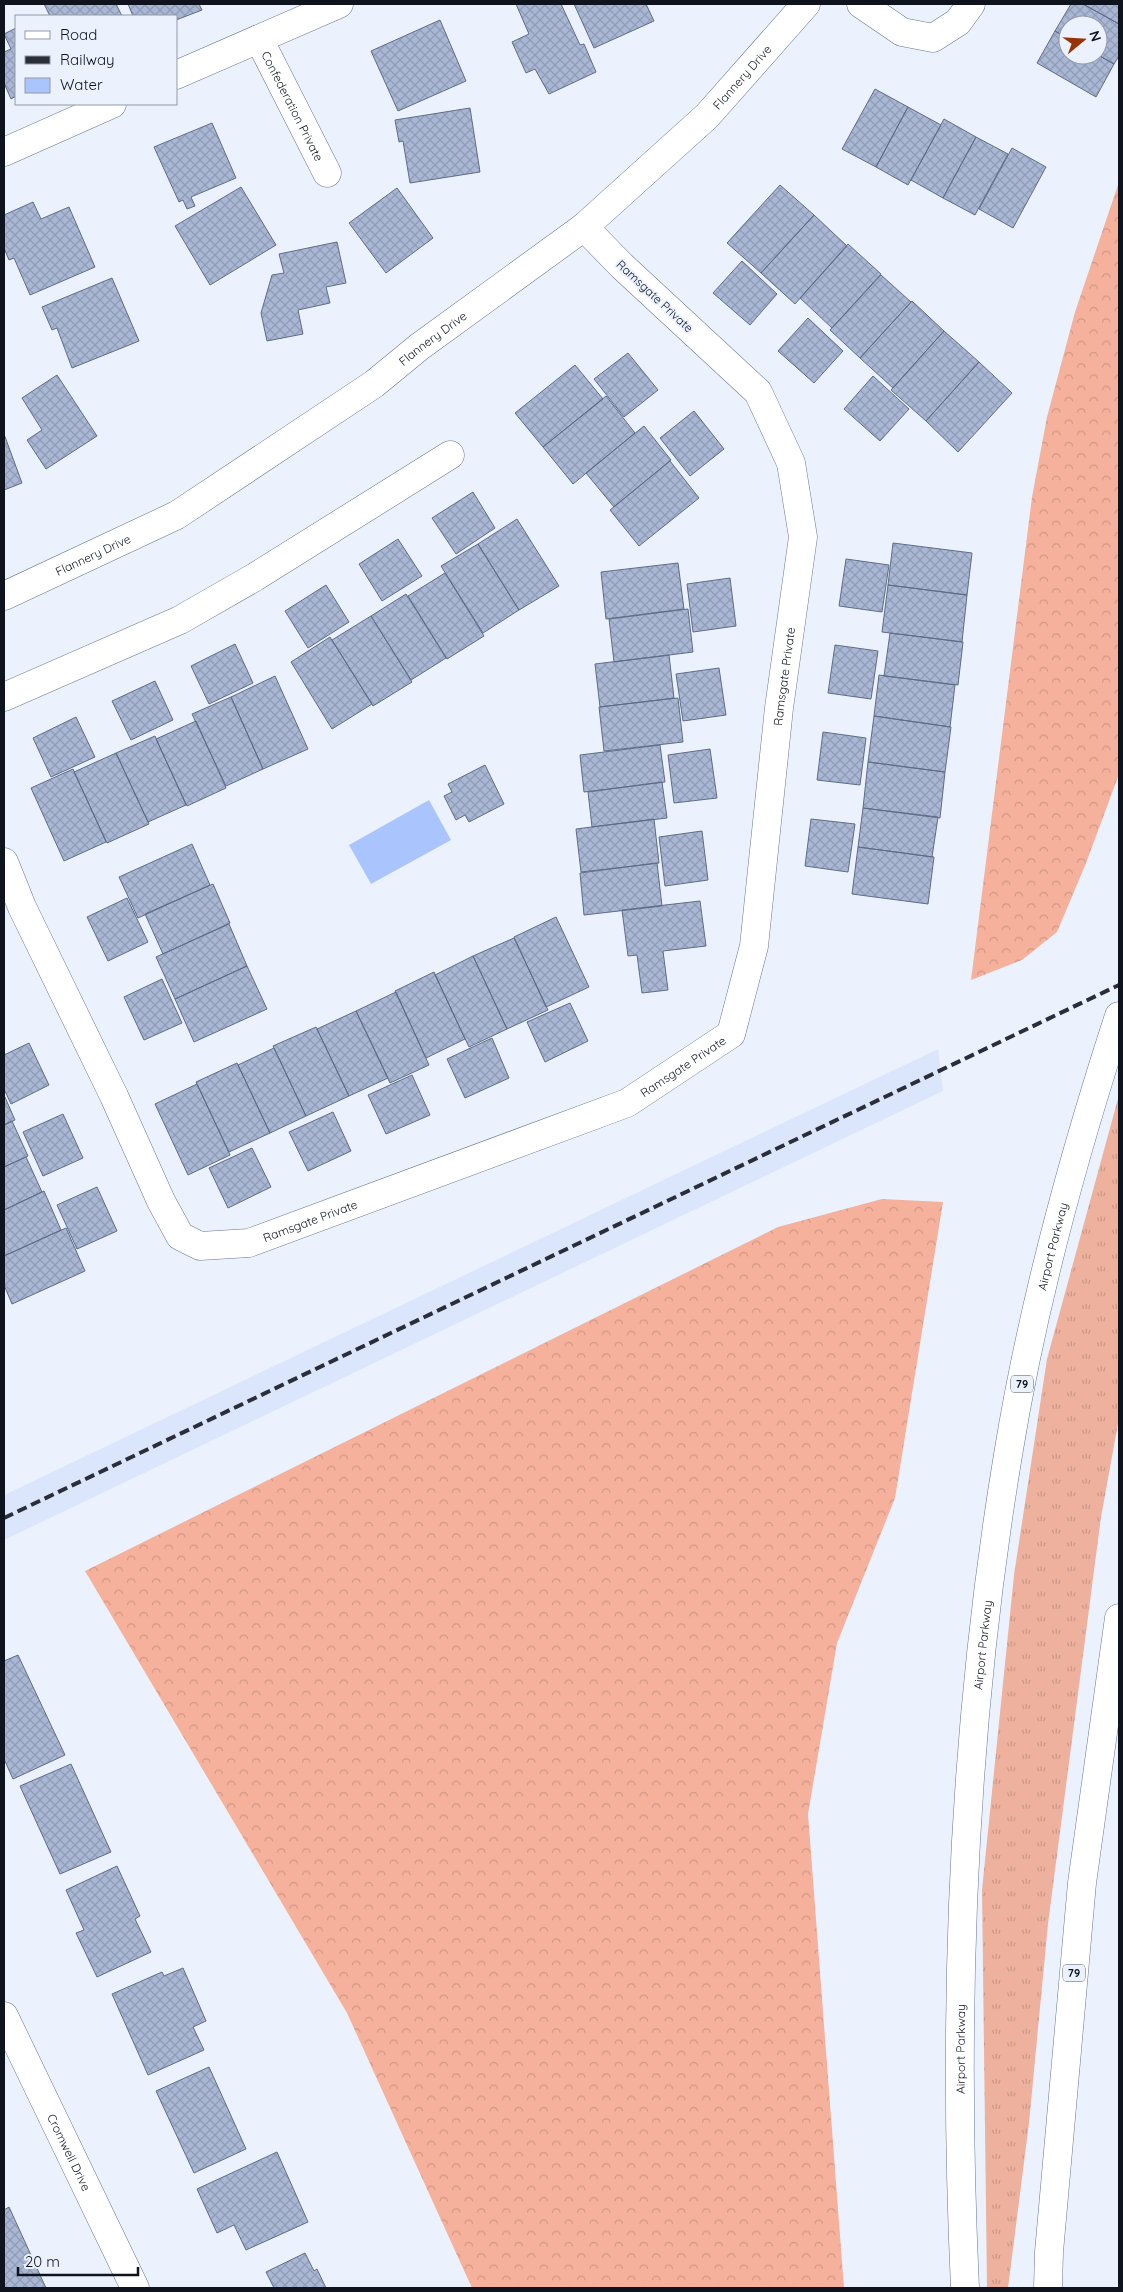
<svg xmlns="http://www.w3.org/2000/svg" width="1123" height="2292" viewBox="0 0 1123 2292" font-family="Quicksand,sans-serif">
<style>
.built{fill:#dbe6fd}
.grass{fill:url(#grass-tufts)}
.forest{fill:url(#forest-crowns)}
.water{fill:#aac5fe}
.building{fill:url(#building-cross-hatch);stroke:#5f6c87}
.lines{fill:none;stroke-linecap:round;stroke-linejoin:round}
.minor-casing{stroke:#687691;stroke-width:29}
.highway-casing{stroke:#687691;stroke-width:29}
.minor{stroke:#fff;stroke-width:28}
.highway{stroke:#fff;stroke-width:28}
.rail{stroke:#292e39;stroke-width:4;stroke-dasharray:10 5;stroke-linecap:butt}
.labels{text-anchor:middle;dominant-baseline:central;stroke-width:4;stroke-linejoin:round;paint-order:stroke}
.shield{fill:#ebf2fe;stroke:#505661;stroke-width:1}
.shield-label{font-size:11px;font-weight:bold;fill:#0e131e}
.street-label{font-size:12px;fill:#0e131e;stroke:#ebf2fe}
</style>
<defs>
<pattern id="grass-tufts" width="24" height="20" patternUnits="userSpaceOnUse" patternTransform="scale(1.25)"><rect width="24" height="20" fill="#eeb19d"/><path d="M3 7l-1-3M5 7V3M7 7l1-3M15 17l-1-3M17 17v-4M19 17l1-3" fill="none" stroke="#cb9787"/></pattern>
<pattern id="forest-crowns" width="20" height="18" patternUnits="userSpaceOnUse" patternTransform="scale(1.25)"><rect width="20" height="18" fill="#f5b19b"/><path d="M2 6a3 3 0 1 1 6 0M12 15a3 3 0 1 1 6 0" fill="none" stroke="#d19785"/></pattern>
<pattern id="building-cross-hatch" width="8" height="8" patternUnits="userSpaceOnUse" patternTransform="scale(1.25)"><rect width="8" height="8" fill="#a9b7d5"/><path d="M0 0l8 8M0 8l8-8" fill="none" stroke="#909cb6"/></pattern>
</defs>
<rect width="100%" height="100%" fill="#ebf2fe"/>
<path class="built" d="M938,1049L943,1091L4,1540V1495Z"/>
<path class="grass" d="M1119,1095V1418L1101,1517L1048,1924L1029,2123L1008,2288H987L982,1890L1014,1575L1047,1359Z"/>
<path class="forest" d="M1119,182V774L1086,863L1057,932L1022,960L971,980L1032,497L1047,417L1075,312Z
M882,1199L943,1202L895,1498L837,1643L808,1814L844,2288H472L347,2013L85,1571L778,1227Z"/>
<path class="water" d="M429,800L451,840L371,884L349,845Z"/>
<path class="building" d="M44,4H116L122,16H50Z
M128,4H199L202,10L176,20V16H133Z
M516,4H561L580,45L584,44L596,72L549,94L535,69L526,73L512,42L529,34Z
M574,4H646L654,21L594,48Z
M1071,4H1083L1119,24V56L1114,64L1098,55V25H1068V38L1055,31Z
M1083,4H1119V24Z
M440,20L466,81L398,111L371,51Z
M16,28V96L11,99L4,83V52L11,49L4,34Z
M1055,31L1068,38V55H1098L1114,64L1096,97L1037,63Z
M875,89L908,107L876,167L842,149Z
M908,107L941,125L908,185L876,167Z
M470,108L480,172L410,183L403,141L399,142L395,120Z
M944,119L976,137L943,198L911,180Z
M212,123L236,178L191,197L195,206L187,209L183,200L179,202L154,147Z
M976,137L1008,154L975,215L943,198Z
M1012,148L1046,167L1013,228L979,209Z
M780,185L814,215L761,273L727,243Z
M241,187L276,245L210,285L175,226Z
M397,188L433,238L386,273L349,223Z
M33,202L41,219L69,207L95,267L30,295L14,258L9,260L4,248V215Z
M814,215L847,246L795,304L761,273Z
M337,242L346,283L326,287L330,303L298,310L303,334L267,341L261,313L272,275L284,273L279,254Z
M848,244L881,274L832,328L800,298Z
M742,261L777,294L750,325L713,293Z
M881,275L911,302L860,358L830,330Z
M112,278L139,341L72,368L57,328L52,330L42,307Z
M912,301L944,331L893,388L860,358Z
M808,318L843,351L814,383L778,351Z
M944,331L979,362L926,421L891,390Z
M628,353L658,390L624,417L594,379Z
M979,362L1012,393L958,452L926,421Z
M575,365L603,399L543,447L515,413Z
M57,375L97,436L46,469L27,440L42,430L22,398Z
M873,376L909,409L880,441L844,409Z
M606,396L635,433L573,484L543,447Z
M694,411L724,449L690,476L660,438Z
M644,426L671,460L614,507L586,473Z
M4,434L22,483L4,490Z
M670,461L699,498L639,546L610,510Z
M473,492L495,528L456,554L432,518Z
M517,519L559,586L519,610L478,544Z
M398,539L422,576L382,601L359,564Z
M893,543L972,553L967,595L888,585Z
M478,544L519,610L483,633L441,566Z
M846,559L889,565L882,612L839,606Z
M678,563L684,609L606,619L601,572Z
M445,573L484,636L447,659L408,596Z
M730,578L736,626L693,632L687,584Z
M326,585L349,622L308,648L285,611Z
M888,585L967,595L962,642L882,632Z
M406,594L446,658L411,680L371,616Z
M688,609L693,652L614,662L609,619Z
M371,616L412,682L373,706L332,640Z
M890,633L963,642L958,685L884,676Z
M330,637L372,704L332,729L291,662Z
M235,644L253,683L209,704L191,666Z
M835,645L878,651L871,699L828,693Z
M669,655L674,698L600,707L595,664Z
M719,668L726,715L683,721L676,674Z
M879,675L955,685L950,727L874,716Z
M275,676L308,749L263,769L231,697Z
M155,681L173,720L131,740L112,701Z
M231,697L263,769L226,786L192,714Z
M678,698L683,742L604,751L599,707Z
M874,716L951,727L945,772L868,762Z
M76,717L95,757L51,777L33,738Z
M196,721L226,788L187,806L156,739Z
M823,732L866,738L860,785L817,780Z
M155,736L186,805L148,822L116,753Z
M660,745L665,782L584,792L580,755Z
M710,749L717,798L674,803L668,755Z
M116,753L149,824L107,843L74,772Z
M868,762L945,772L940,818L863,808Z
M485,765L504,804L469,822L465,815L456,820L444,796L452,792L448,784Z
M73,769L106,842L64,861L31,788Z
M662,782L667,818L592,827L588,792Z
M863,808L938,817L932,857L858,847Z
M654,819L659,863L581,872L576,829Z
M811,819L855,824L848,872L805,866Z
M702,831L708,880L665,886L659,837Z
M192,844L210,885L138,918L119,877Z
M858,847L934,857L928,904L852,894Z
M657,863L662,906L584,915L580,873Z
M213,884L230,923L163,954L145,914Z
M127,898L148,942L108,961L87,917Z
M700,901L706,946L663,951L668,990L642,993L637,955L628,956L622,910Z
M556,917L589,987L546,1007L514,937Z
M229,924L247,966L175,999L156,957Z
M514,938L548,1010L507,1029L473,956Z
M473,956L507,1029L469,1047L435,975Z
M247,966L267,1009L194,1042L175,999Z
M434,972L465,1039L426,1058L395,991Z
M162,979L182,1023L144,1040L124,997Z
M396,992L429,1065L390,1083L356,1011Z
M570,1003L588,1041L545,1062L527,1022Z
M356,1011L388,1078L349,1096L317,1029Z
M316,1027L349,1096L306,1116L273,1046Z
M492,1038L509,1078L465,1098L447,1059Z
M29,1043L49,1085L11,1104L4,1089V1055Z
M274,1048L306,1116L270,1133L238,1065Z
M237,1063L270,1133L229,1152L196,1082Z
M412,1075L430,1115L386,1134L368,1095Z
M197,1084L230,1155L188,1175L155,1104Z
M4,1095L15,1120L4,1125Z
M333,1112L351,1151L308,1171L289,1132Z
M63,1114L83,1158L43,1176L23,1132Z
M12,1121L28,1156L4,1167V1125Z
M252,1148L271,1187L228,1208L209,1168Z
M26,1157L42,1192L4,1210V1167Z
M97,1187L117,1231L77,1249L57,1205Z
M44,1191L61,1230L4,1256V1210Z
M66,1228L85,1271L12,1304L4,1285V1256Z
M18,1655L65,1755L13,1779L4,1759V1661Z
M71,1764L111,1852L60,1874L20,1786Z
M117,1866L140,1916L135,1919L151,1952L97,1977L76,1933L84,1930L66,1890Z
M183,1968L206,2021L193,2027L204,2050L148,2075L112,1994L162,1972L164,1976Z
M209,2067L246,2149L194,2173L156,2091Z
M277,2152L308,2222L246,2250L234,2225L217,2233L197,2189Z
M9,2207L46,2288H4V2210Z
M305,2253L314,2271L317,2269L326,2288H274L266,2272Z"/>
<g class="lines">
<g class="minor-casing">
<g id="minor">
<path d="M861,4L902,32L933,38L958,22L971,4"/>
<path id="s1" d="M259,39L327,173"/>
<path d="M176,75L339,4"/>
<path d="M4,152L112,104"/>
<path id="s2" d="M4,596L177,515L374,384L419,347L584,227L707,116L806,4"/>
<path d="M4,697L180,620L255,577L450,455"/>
<path id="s3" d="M4,862L22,907L114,1096L161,1201L180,1236L200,1246L249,1243L627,1103L731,1034L754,946L779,708L803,537L791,463L758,392L622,266L584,227"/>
<path id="s4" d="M4,2016L135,2288"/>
</g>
</g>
<g class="highway-casing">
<g id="highway">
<path id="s5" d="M965,2288C952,2010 962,1731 1008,1455C1032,1307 1072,1160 1119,1016"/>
<path d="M1048,2288L1049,2252L1082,1883L1119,1618"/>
</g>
</g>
<use href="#minor" class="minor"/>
<use href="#highway" class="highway"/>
<path class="rail" d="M4,1518L1119,985"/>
</g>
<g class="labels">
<g class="shield">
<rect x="1011" y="1375.5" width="22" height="17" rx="4"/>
<rect x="1063" y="1964.5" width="22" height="17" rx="4"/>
</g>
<g class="shield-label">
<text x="1022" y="1384">79</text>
<text x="1074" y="1973">79</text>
</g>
<g class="street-label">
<text stroke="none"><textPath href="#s2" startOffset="908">Flannery Drive</textPath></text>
<text stroke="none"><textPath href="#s1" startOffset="75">Confederation Private</textPath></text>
<text transform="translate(655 296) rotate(43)">Ramsgate Private</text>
<text stroke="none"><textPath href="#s2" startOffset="502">Flannery Drive</textPath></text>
<text stroke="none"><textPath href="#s2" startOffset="98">Flannery Drive</textPath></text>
<text stroke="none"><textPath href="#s3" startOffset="1375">Ramsgate Private</textPath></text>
<text stroke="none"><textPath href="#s3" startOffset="955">Ramsgate Private</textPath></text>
<text stroke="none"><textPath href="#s3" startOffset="550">Ramsgate Private</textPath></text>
<text stroke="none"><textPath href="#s5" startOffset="1049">Airport Parkway</textPath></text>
<text stroke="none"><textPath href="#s5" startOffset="644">Airport Parkway</textPath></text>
<text stroke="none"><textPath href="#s5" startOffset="239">Airport Parkway</textPath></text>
<text stroke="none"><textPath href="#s4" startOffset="151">Cromwell Drive</textPath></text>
</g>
</g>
<rect width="1123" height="2292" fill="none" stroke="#0e131e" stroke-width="10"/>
<rect x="15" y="15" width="162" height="90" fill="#ebf2fe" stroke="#9399a4"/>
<rect x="25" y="31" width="25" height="8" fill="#ffffff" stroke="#9399a4"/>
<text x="60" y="40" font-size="15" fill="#0e131e">Road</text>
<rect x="25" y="56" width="25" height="8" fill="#292e39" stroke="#9399a4"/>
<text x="60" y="65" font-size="15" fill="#0e131e">Railway</text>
<rect x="25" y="78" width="25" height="15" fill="#aac5fe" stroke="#9399a4"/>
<text x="60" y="90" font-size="15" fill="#0e131e">Water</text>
<g transform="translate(1083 40) rotate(72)"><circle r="24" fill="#ebf2fe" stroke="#9399a4"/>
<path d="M0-4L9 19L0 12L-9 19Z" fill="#983209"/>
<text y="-8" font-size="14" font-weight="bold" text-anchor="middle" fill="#0e131e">N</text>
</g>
<path d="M18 2267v8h120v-8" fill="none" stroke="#0e131e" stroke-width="2.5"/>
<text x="25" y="2267" font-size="15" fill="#0e131e" stroke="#ebf2fe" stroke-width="4" paint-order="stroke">20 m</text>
</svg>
